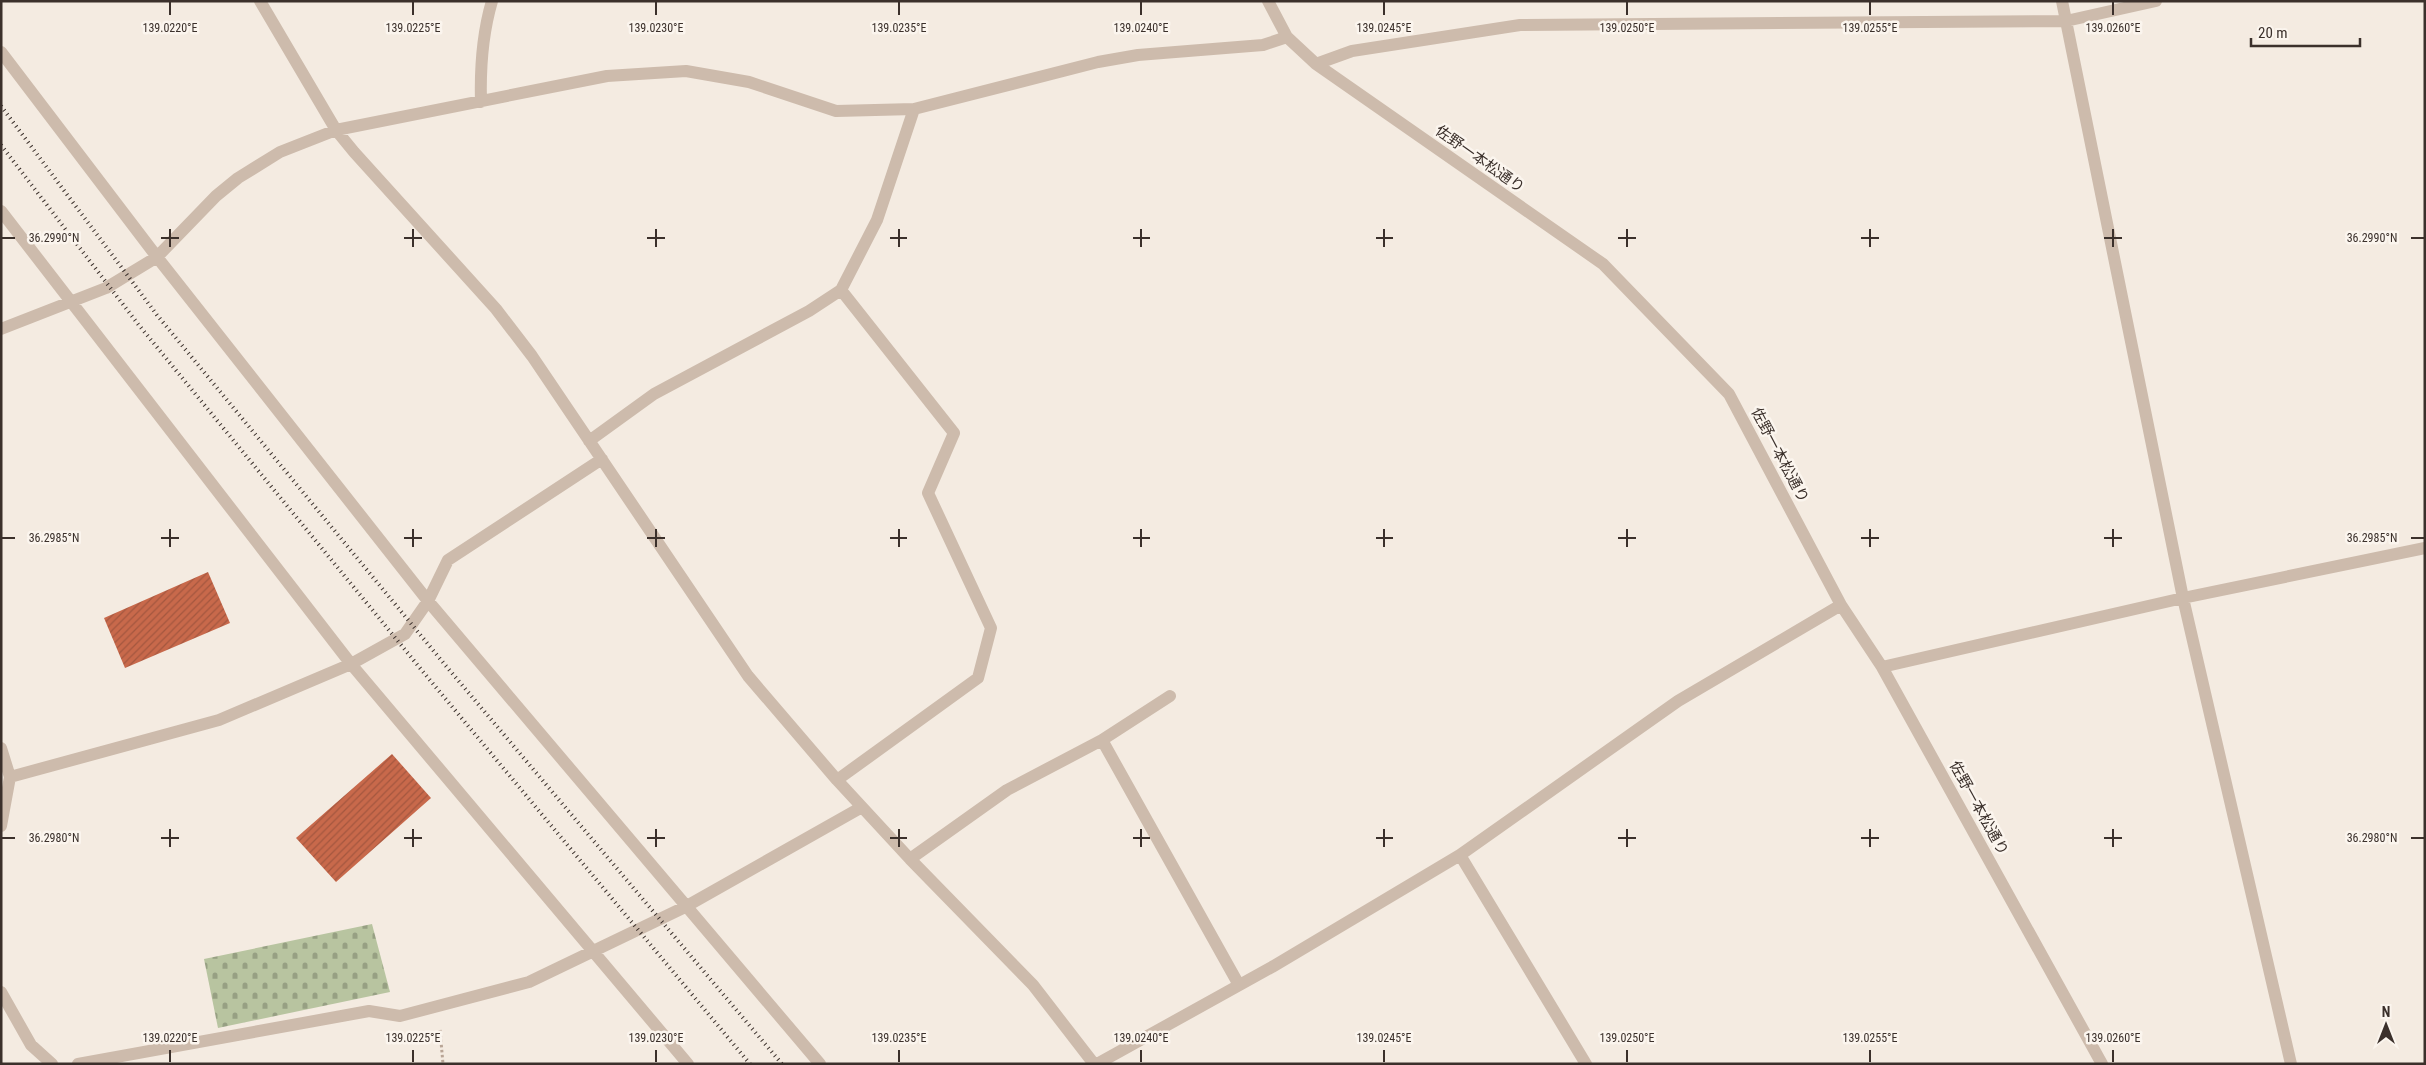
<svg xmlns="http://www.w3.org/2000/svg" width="2426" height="1065" viewBox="0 0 2426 1065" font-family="'Roboto Condensed','Noto Sans JP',sans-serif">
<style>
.cemetery{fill:url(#cemetery-stones)}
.building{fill:url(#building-hatch)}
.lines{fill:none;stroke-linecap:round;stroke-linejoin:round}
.path{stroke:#b9a596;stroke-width:3;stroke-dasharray:2.5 2.5;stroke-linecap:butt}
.minor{stroke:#cdbbac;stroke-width:12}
.rail{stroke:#3b302b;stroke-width:4;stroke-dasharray:1 4;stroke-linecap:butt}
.ticks{fill:none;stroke:#3b302b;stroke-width:2}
.labels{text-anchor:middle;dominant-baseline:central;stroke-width:5;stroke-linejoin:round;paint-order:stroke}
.street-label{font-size:15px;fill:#3b302b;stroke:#fbf5ee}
.ticks-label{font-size:12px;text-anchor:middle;fill:#3b302b;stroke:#fbf5ee;stroke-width:5;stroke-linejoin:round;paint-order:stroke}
</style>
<defs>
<pattern id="cemetery-stones" width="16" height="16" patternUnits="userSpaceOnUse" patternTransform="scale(1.25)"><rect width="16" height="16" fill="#b8c4a0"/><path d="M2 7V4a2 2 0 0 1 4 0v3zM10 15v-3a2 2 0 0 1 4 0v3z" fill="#97a083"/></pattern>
<pattern id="building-hatch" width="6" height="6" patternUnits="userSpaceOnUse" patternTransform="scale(1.25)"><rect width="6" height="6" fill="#c8694b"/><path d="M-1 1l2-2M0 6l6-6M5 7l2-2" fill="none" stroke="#a4573f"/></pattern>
</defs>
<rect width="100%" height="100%" fill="#f4ebe1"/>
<path class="cemetery" d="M372,924L390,992L218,1028L204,959Z"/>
<path class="building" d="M208,572L230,623L125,668L104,618Z
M392,754L431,798L336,882L296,838Z"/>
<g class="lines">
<path class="path" d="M440,1030L443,1064"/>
<path class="minor" d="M260,1L336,130L354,152L496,309L532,356L748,676L837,780L910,859L1033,985L1094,1064
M1268,1L1287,37L1316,64L1603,264L1729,394L1841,605L1882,667L2102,1064
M2062,1L2183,598L2291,1064
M1,52L157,257L428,601L820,1064
M1316,64L1352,51L1520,25L2066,21L2156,1
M481,102C480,67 482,35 492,1
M1,211L351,664L688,1064
M1,329L106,288L157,257L216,196L238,178L280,152L336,130L607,76L686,71L749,82L836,111L914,109L1098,62L1138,55L1263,45L1287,37
M589,441L654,394L809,311L841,290L877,220L914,109
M1882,667L2183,598L2425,548
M1102,740L1239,985
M1,748L10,777L1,826
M10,777L219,720L351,664L405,634L428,601L448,560L602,459
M837,780L978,678L991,628L928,493L954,433L841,290
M1460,855L1586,1064
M910,859L1007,790L1102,740L1170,696
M1,992L31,1045L52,1064
M78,1064L369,1011L400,1016L529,982L685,907L862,807
M1097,1064L1272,967L1460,855L1678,701L1841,605"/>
<path class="rail" d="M1,106L157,315L446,666L782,1064
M1,145L138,324L429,679L750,1064"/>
</g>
<path class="ticks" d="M170,2V15M413,2V15M656,2V15M899,2V15M1141,2V15M1384,2V15M1627,2V15M1870,2V15M2113,2V15M170,229V247M413,229V247M656,229V247M899,229V247M1141,229V247M1384,229V247M1627,229V247M1870,229V247M2113,229V247M2,238H15M161,238H179M404,238H422M647,238H665M890,238H907M1133,238H1150M1376,238H1393M1618,238H1636M1861,238H1879M2104,238H2122M2411,238H2424M170,529V547M413,529V547M656,529V547M899,529V547M1141,529V547M1384,529V547M1627,529V547M1870,529V547M2113,529V547M2,538H15M161,538H179M404,538H422M647,538H665M890,538H907M1133,538H1150M1376,538H1393M1618,538H1636M1861,538H1879M2104,538H2122M2411,538H2424M170,829V847M413,829V847M656,829V847M899,829V847M1141,829V847M1384,829V847M1627,829V847M1870,829V847M2113,829V847M2,838H15M161,838H179M404,838H422M647,838H665M890,838H907M1133,838H1150M1376,838H1393M1618,838H1636M1861,838H1879M2104,838H2122M2411,838H2424M170,1050V1062M413,1050V1062M656,1050V1062M899,1050V1062M1141,1050V1062M1384,1050V1062M1627,1050V1062M1870,1050V1062M2113,1050V1062"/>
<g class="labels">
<g class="street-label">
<text transform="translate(1480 159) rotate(35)">佐野一本松通り</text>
<text transform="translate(1780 455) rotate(62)">佐野一本松通り</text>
<text transform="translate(1979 808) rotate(61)">佐野一本松通り</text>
</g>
</g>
<g class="ticks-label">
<text x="170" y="32">139.0220°E</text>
<text x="413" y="32">139.0225°E</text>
<text x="656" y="32">139.0230°E</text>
<text x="899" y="32">139.0235°E</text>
<text x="1141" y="32">139.0240°E</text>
<text x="1384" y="32">139.0245°E</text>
<text x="1627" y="32">139.0250°E</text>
<text x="1870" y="32">139.0255°E</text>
<text x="2113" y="32">139.0260°E</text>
<text x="54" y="242">36.2990°N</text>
<text x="2372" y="242">36.2990°N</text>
<text x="54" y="542">36.2985°N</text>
<text x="2372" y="542">36.2985°N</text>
<text x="54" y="842">36.2980°N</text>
<text x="2372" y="842">36.2980°N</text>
<text x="170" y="1042">139.0220°E</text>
<text x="413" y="1042">139.0225°E</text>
<text x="656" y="1042">139.0230°E</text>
<text x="899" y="1042">139.0235°E</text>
<text x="1141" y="1042">139.0240°E</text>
<text x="1384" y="1042">139.0245°E</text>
<text x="1627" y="1042">139.0250°E</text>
<text x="1870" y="1042">139.0255°E</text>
<text x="2113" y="1042">139.0260°E</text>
</g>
<rect width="2426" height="1065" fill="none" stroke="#3b302b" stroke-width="5"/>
<g transform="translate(2386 1025)" stroke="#fbf5ee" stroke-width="4" paint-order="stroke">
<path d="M0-4L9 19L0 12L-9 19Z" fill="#3b302b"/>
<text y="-8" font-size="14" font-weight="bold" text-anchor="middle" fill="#3b302b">N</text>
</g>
<path d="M2251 38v8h109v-8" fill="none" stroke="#3b302b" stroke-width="2.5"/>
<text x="2258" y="38" font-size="15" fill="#3b302b" stroke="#fbf5ee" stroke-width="4" paint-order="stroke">20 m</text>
</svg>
